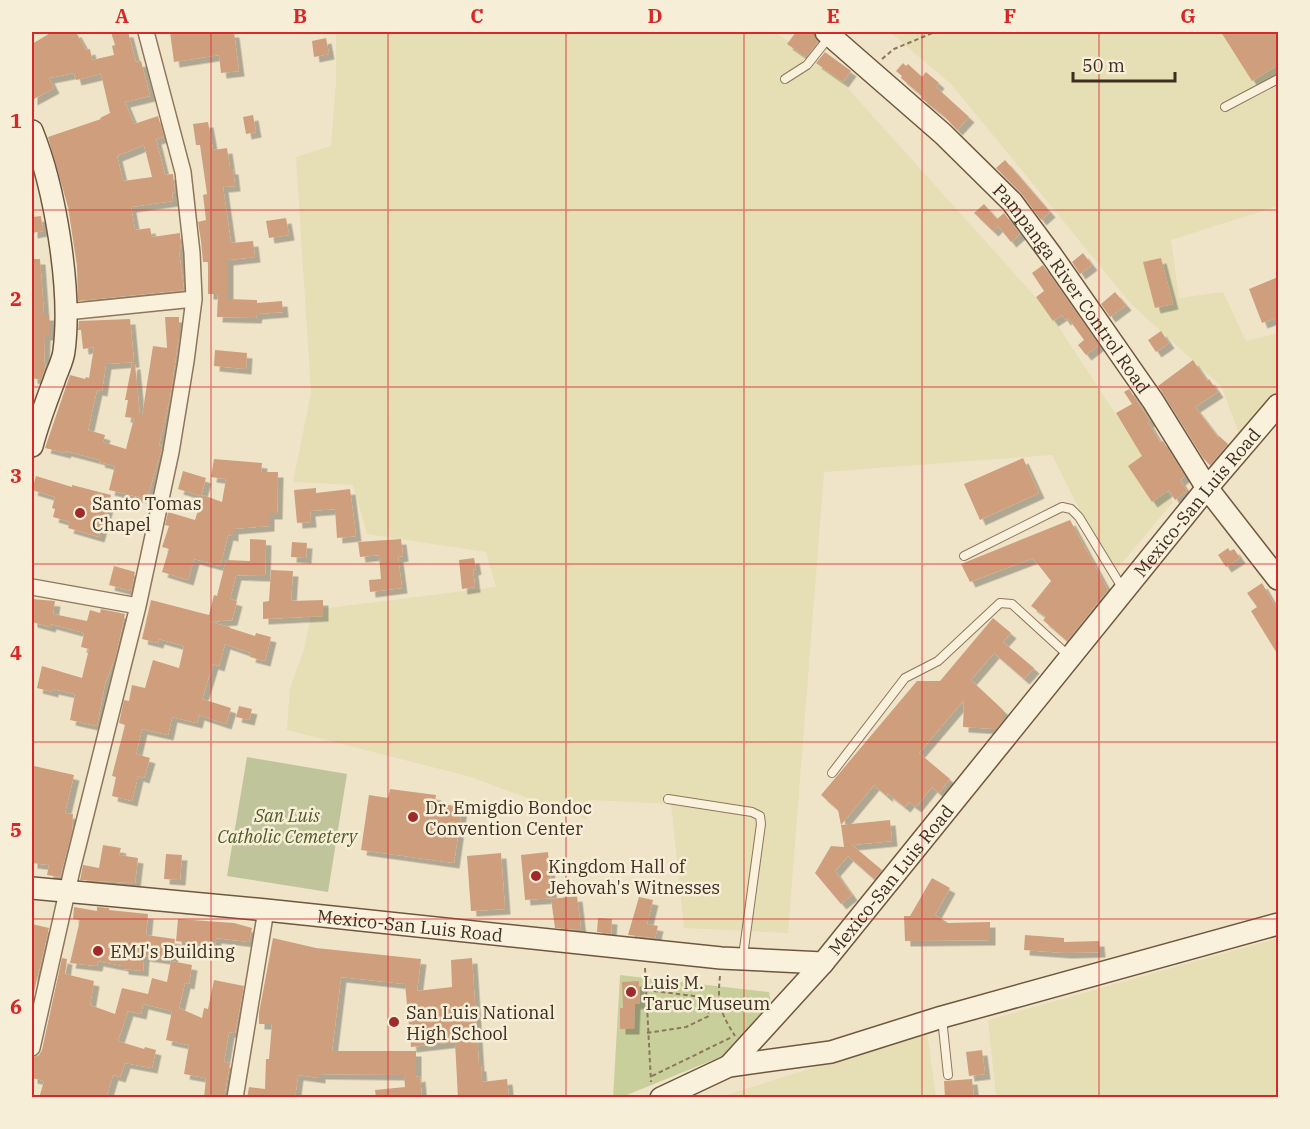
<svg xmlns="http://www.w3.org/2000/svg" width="1310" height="1129" viewBox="0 0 1310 1129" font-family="'IBM Plex Serif',serif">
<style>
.farmland{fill:#e6deb5}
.green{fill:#c9cf9b}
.cemetery{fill:#bfc49a}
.building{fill:#cf9f7d;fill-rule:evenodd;filter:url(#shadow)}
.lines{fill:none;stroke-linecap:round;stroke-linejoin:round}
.lane-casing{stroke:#8d765c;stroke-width:10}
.street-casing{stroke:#8d765c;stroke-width:18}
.secondary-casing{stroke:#6f573f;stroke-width:24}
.path{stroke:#8d765c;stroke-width:2;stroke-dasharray:4.5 3;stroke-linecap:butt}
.lane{stroke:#faf1dc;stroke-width:8}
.street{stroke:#faf1dc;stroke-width:15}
.secondary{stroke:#faf1dc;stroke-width:21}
.grid{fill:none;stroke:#d62828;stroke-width:1.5;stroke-opacity:0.55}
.poi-dot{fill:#9e2a2b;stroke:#f7eed8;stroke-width:2}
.labels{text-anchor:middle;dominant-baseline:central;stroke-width:5;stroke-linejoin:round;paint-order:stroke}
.street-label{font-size:18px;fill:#3d2e20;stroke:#f7eed8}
.poi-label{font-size:18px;fill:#3d2e20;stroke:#f7eed8;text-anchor:start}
.park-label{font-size:18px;font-style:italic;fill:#4d5a26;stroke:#f7eed8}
.neatline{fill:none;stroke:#d62828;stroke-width:2}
.grid-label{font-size:20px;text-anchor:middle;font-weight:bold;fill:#d62828}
</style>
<defs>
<filter id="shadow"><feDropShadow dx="5.5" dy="5.5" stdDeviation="0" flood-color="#0004"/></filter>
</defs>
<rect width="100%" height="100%" fill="#f0e4c8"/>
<path class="farmland" d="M336,32H775L834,73L1049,312L1173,502L1112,575L1052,455L824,472L788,933L684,928L671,804L589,800L587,820L471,777L287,730L290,688L304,650L312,610L496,587L486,552L367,534L353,485L293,482L311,393L296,157L331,146L336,83Z
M890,32H1278V206L1171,240L1179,298L1223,292L1246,341L1278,333V403L1242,441L1221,386L1131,304L952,85Z
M1278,938V1097H996L988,1020Z
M927,1032L936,1097H720Z"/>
<path class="green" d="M620,975L769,992L771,1003L744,1039L730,1053L622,1097L613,1098Z"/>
<path class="cemetery" d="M247,757L347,774L328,892L227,876Z"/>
<path class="building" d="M52,32H76L86,50L90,49L92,60L114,55L112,46L115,45L111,32H128L136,62L141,61L150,96L125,102L134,124L158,116L164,137L156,139L165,175L173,174L175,192L172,193L173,201L131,207L135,230L150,228L152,237L180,233L181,244H180L181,252H179L184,290L78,301L77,266L68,207L48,137L101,119L100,118L110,113L101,74L76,80L74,73L49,78L54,88L32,100V44ZM144,145L152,177L123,181L117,156Z
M170,32H234L239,71L221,73L219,55L174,62Z
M796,32H814L818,42L806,57L787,44Z
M1221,32H1278V65L1252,81Z
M326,38L329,54L314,57L312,41Z
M825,52L851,71L843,82L816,63Z
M903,63L906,66L908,64L922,77L926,72L939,83L936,87L969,117L957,130L943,115L921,98L922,96L901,78L902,76L896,71Z
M253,115L256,132L246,134L243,117Z
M208,122L213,150L227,148L230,169H233L235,186L223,187L231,243L253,241L255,257L228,260V299L257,300V303L282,301L283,312L257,314L256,318L217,317L218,294H208V262H203L201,241L198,222L206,220L203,195L207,194L200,145H196L193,124Z
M1005,160L1050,212L1041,220L1021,193L996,168Z
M984,204L997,219L1004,213L1020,234L1011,242L998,226L993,231L974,213Z
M41,216L43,231L32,233V217Z
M286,218L289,235L269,238L266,221Z
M1083,253L1092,265L1080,274L1072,262Z
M1161,258L1173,304L1155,308L1143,262Z
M32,259H40L44,315H49V335H45L44,364L46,365L41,380L32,378Z
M1043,265L1099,345L1086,355L1078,345L1084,340L1068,318L1065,320L1062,315L1053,321L1036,297L1044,291L1032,273Z
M1278,277V317L1262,323L1249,289Z
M1115,292L1126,305L1110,317L1101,304Z
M165,317H179V336L170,397L159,445L162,446V448L147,499L109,490L115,466L99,462L100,460L66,451L65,453L45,448L70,375L85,379L86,377L89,378L94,347L83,349L81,330H78L79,321L130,319L134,362L106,364L102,391L97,390L88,430L105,435L103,442L126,449L134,418L125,417L128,400H125L132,364H135L140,416H142L153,346L167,348Z
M1161,331L1169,343L1156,352L1148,340Z
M215,350L247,353L246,369L214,366Z
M1193,360L1207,381L1209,379L1218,392L1195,407L1218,437L1219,436L1228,444L1210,465L1203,458L1158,386Z
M1129,389L1150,421L1148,422L1160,442L1163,441L1185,476L1180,480L1187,491L1175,500L1169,490L1152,502L1128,466L1142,456L1116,413L1132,404L1124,392Z
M1023,458L1039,493L980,520L964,484Z
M214,459L262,463L261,472H278L277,514H269V526L233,529V536L228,535L220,566L194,559L188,580L162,572L169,549L162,547L169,526L165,525L168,512L195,520L203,495L222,502L226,479L211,477Z
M183,471L206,478L201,496L178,489Z
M36,476L72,487V485L111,495L99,537L68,528L70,522L53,517L55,509L52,508L55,497L32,490Z
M316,488V493L350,489L356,536L337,538L335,509L310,511L311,522L297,523L294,490Z
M1070,520L1108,590L1067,641L1043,620L1046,617L1031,606L1051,581L1033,558L970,582L961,564Z
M250,539L266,540L265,576L236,575L230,599L237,601L232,620L209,622L230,627V628L255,636L256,633L271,637L265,661L250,657L251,653L225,644L219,666L213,664L202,699L231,708L226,724L199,715L197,723L172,717L168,735L142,729L136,754L150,758L144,778L138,776L132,801L112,796L116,777L112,776L125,725L119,723L124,700L129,701L132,685L145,688L153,660L179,668L184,646L159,639L158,643L142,639L151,600L209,615L214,595L217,596L226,560L250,561Z
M401,539L403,556L398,557L402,588L370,592L369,580L381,579L379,555L360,557L358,542Z
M292,542L307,543L306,558L291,557Z
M1228,548L1230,551L1234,549L1240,558L1226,567L1218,555Z
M474,558L476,569L473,570L475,587L462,589L459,560Z
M114,566L135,572L131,591L109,585Z
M271,570L293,571L291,601L323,600V616L263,619V602L269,601Z
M1262,583L1278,611V655L1251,611L1257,607L1247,593Z
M32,599L55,601L53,614L87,621L90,610L100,613L101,609L125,614L116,655L105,684L97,726L70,720L75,694L53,689V692L37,688L42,666L82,678L89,649L81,647L84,634L81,632L51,624L50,627L32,622Z
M993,618L1011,633L1003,642L1034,668L1024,679L994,653L971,680L1003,710V721L996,729L963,727L964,700L919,753L950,779L939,793L932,787L916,807L909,802L905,807L887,793L888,797L874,785L841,825L838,810L821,795L917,681H940Z
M239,706L252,709L249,720L236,717Z
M34,766L74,775L65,813L73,814L72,832L60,877L47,875L49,865L32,863V779Z
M390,789L436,795L435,803L462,807L454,863L361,850L369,795L388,798Z
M890,820L892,841L852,845L882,870L874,879L848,856L835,871L852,895L841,904L815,873L831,846L844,847L841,825Z
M103,845L121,848L119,855L138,858L135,883L80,880L83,865L99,868Z
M548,852L552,898L525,900L521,855Z
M501,853L505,909L471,911L467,856Z
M166,854L182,855L180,880L164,879Z
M932,878L950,888L935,915L948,923L990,922V940L905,941L904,916H910Z
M577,896L581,930L555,928L551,899Z
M639,897L653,900L647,924L658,926L655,938L628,935Z
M74,907L97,911V907L109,908V910L148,914L146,935L175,939L172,960L144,956L143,971L123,969V966L98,961L97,966L70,963L80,920L73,919Z
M598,918L612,919L611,934L597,932Z
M178,919L234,923L252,928L249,942L216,938L215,946L176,941Z
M32,924L49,928L34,992H32Z
M1025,935L1064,938V942L1099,941L1100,952L1066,953L1024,950Z
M273,938L316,948L421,959L417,991L452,987L451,960L472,958L479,1066H481L482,1082L507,1079L509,1098H458L455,1042L411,1047L405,984L341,977L332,1051H416V1077L420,1076L422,1098H376L375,1090L405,1087L404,1075L320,1074V1078L298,1075L295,1098H247L249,1087L265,1089L266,1059H269L272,1024H259V1013Z
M62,958L67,959L65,974L94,981L90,1005L115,1014L122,988L148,994L152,978L167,982L171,961L192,965L189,984L185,983L179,1008L202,1018L204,1008L208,1009L214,980L244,986L235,1033L229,1032L224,1062L230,1063L224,1098H204L206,1078L184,1074L189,1045L166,1040L172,1011L143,1004L141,1014L128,1011L118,1041L144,1049L145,1047L156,1050L152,1068L125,1063L120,1077L113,1075L106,1098H39L44,1081L32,1078V1065L34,1057L39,1055L42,1050Z
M639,981L640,1003L635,1004L634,1029H620V1008H623L622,982Z
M982,1050L985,1074L969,1076L966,1052Z
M972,1079L974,1098H945L944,1081Z"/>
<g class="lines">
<g class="lane-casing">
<path id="lane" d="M785,79L807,65L830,36
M1225,107L1278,79
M964,556L1062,507L1071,509L1079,517L1123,589
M832,773L905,678L938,661L1000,603L1012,604L1070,657
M668,799L752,812L760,816L761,824L743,956
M942,1018L948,1075"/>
</g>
<g class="street-casing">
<path id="street" d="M66,312L194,299
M32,587L138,606
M32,1048L72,870L138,606L171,452L186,361L194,299L192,253L183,172L146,32
M235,1098L266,910"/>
</g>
<g class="secondary-casing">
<g id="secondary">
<path id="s1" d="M826,32L943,134L1012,202L1052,256L1153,401L1207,488L1278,579"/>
<path d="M32,131C55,188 72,289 64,351C63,361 57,371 54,381C46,402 38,423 32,446"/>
<path id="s2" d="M32,888L266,910L721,958L823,963L1207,488L1278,405"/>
<path d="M729,1066L823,963"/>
<path d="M661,1098L729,1066L831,1052L942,1017L1278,924"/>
</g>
</g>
<path class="path" d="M882,59L894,49L935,32
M645,968L651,1082
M720,976C717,1003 720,1012 735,1036
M646,990L718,999
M647,1033L686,1027L709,1016L707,998
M652,1076L732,1037"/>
<use href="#lane" class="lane"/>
<use href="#street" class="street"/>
<use href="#secondary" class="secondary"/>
</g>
<path class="grid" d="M211,32V1098M388,32V1098M566,32V1098M744,32V1098M922,32V1098M1099,32V1098M32,210H1278M32,387H1278M32,564H1278M32,742H1278M32,919H1278"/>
<g class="poi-dot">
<circle cx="80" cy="513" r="6"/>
<circle cx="413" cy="817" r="6"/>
<circle cx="536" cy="876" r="6"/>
<circle cx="98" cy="951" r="6"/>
<circle cx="631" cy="992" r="6"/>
<circle cx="394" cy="1022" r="6"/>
</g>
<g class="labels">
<g class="street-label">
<text stroke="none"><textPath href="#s1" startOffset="357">Pampanga River Control Road</textPath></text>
<text stroke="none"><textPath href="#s2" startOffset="1388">Mexico-San Luis Road</textPath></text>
<text stroke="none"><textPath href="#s2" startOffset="902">Mexico-San Luis Road</textPath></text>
<text stroke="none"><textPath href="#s2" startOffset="380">Mexico-San Luis Road</textPath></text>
</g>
<g class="poi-label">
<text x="92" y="503">Santo Tomas<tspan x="92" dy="21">Chapel</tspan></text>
<text x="425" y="807">Dr. Emigdio Bondoc<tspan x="425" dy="21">Convention Center</tspan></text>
<text x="548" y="866">Kingdom Hall of<tspan x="548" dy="21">Jehovah's Witnesses</tspan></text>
<text x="110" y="951">EMJ's Building</text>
<text x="643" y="982">Luis M.<tspan x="643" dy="21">Taruc Museum</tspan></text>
<text x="406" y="1012">San Luis National<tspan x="406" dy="21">High School</tspan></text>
</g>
<g class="park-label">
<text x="287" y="815">San Luis<tspan x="287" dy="21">Catholic Cemetery</tspan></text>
</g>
</g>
<rect width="1310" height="1129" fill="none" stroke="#f7eed8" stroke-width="66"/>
<path d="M1073 72v9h102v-9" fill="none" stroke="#3d2e20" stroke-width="3"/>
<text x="1082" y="72" font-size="18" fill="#3d2e20" stroke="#f7eed8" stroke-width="4.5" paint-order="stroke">50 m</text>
<rect x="33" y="33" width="1244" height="1063" class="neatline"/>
<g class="grid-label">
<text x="122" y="23">A</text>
<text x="300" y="23">B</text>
<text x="477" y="23">C</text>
<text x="655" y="23">D</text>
<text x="833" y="23">E</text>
<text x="1010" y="23">F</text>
<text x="1188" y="23">G</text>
<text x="16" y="128">1</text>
<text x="16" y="306">2</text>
<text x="16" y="483">3</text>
<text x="16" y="660">4</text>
<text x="16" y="837">5</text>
<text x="16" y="1014">6</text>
</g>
</svg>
